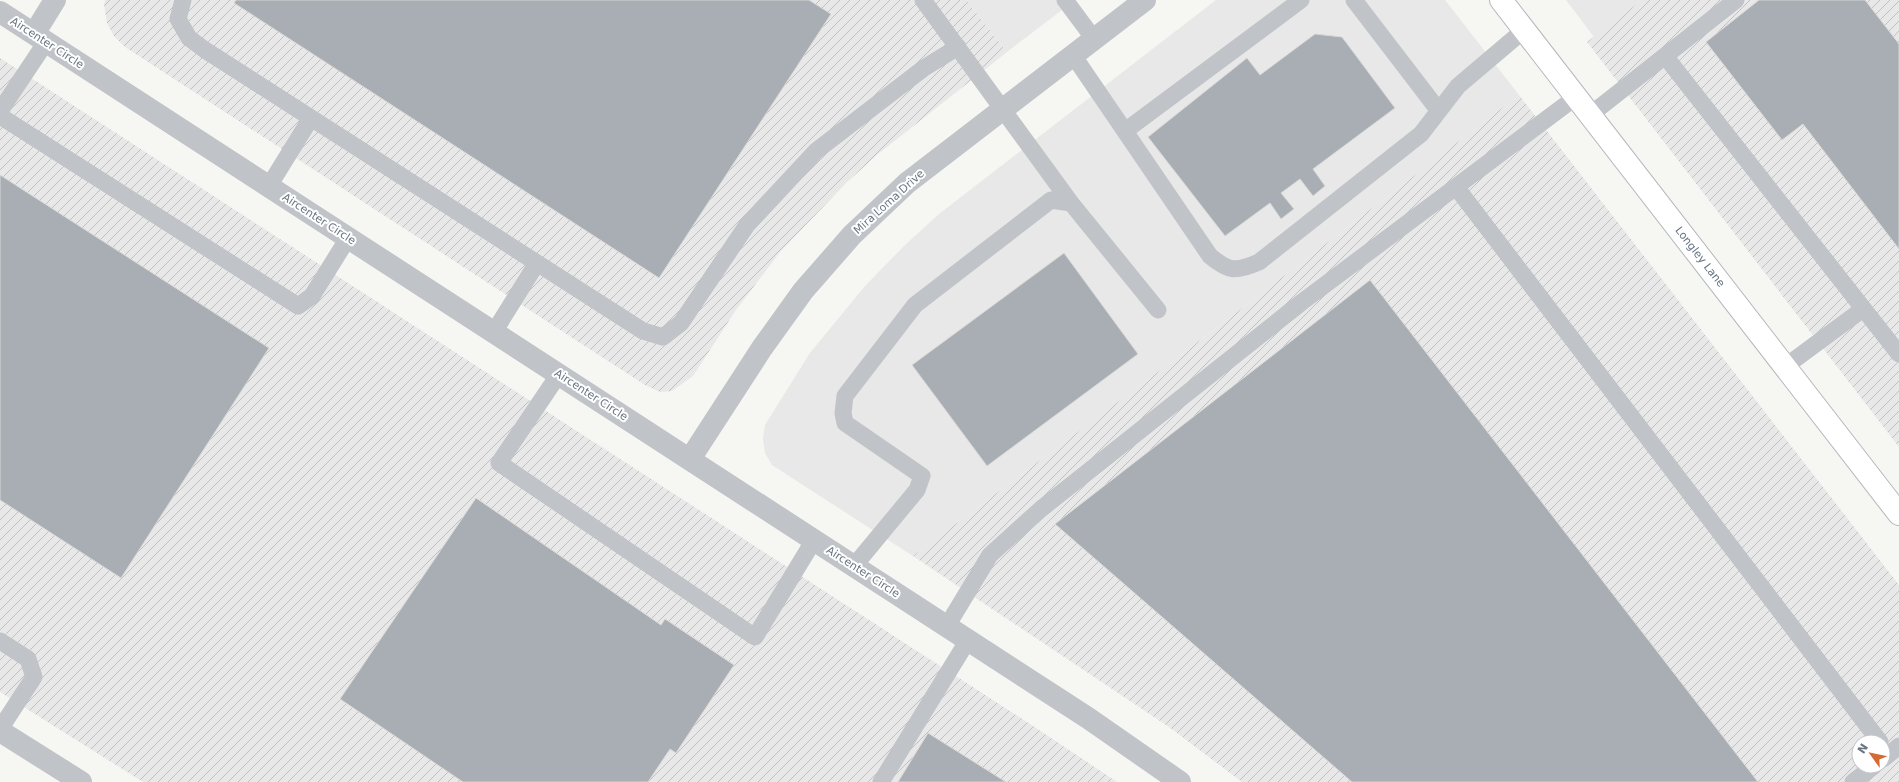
<svg xmlns="http://www.w3.org/2000/svg" width="1899" height="782" viewBox="0 0 1899 782" font-family="'DejaVu Sans',sans-serif">
<style>
.built{fill:#e7e8e7}
.industrial{fill:url(#industrial-furrows);fill-rule:evenodd}
.building{fill:#a8aeb4;stroke:#d8d8d6}
.lines{fill:none;stroke-linecap:round;stroke-linejoin:round}
.secondary-casing{stroke:#b3b7bb;stroke-width:24}
.lane{stroke:#c0c3c7;stroke-width:17}
.street{stroke:#c0c3c7;stroke-width:22}
.secondary{stroke:#fff;stroke-width:22}
.labels{text-anchor:middle;dominant-baseline:central;stroke-width:4;stroke-linejoin:round;paint-order:stroke}
.street-label{font-size:11px;fill:#687482;stroke:#fff}
</style>
<defs>
<pattern id="industrial-furrows" width="10" height="10" patternUnits="userSpaceOnUse"><rect width="10" height="10" fill="#e7e8e7"/><path d="M-1 1l2-2M0 10L10 0M9 11l2-2" fill="none" stroke="#bfc1c1"/></pattern>
</defs>
<rect width="100%" height="100%" fill="#f6f6f3"/>
<path class="built" d="M966,0H1075L1007,52Z
M1216,0H1445L1519,95L1227,320L913,556L772,465L765,453L763,439L765,425L810,353L865,286L905,245L939,214Z
M1566,0H1642L1594,37Z"/>
<path class="industrial" d="M105,0H966L1007,52L878,154L846,183L780,252L736,310L693,376L672,391L660,392L645,385L125,47L114,36L107,23L104,5Z
M1642,0H1899V447L1587,42Z
M0,58L1033,726L1117,782H143L0,692Z
M1519,95L1899,585V782H1242L1169,727L913,556L1227,320ZM1859,742H1883V766H1859Z"/>
<path class="building" d="M236,0H809L831,14L659,278L234,3Z
M1759,0H1865L1899,44V249L1803,124L1782,140L1706,42Z
M1315,34L1342,37L1395,108L1313,169L1325,186L1313,196L1300,179L1281,193L1294,209L1281,219L1270,203L1225,236L1148,137L1247,58L1260,75Z
M0,175L269,348L121,578L0,500Z
M1064,253L1138,354L987,466L912,365Z
M1370,280L1758,782H1352L1055,524Z
M476,498L661,625L665,619L734,665L676,753L670,749L648,782H463L340,699Z
M928,733L1006,782H898Z"/>
<g class="lines">
<g class="secondary-casing">
<path id="secondary" d="M1501,0L1899,514"/>
</g>
<path class="lane" d="M183,0L178,19L189,38L205,50L643,331L663,337L681,323L747,225L816,151L924,68L958,47
M923,0L1071,203
M1065,0L1094,39
M1354,0L1439,111
M1073,55L1210,256C1229,272 1236,272 1259,262L1421,134L1458,86L1524,30
M1665,56L1899,354
M0,111L46,42
M1590,115L1736,0
M0,116L298,306L312,296L348,238
M1125,131L1301,0
M269,186L311,118
M1456,187L1880,742
M494,332L537,263
M1786,366L1863,309
M559,374L499,463L755,637L814,540
M854,566L917,490L922,476L845,423L843,413L845,396L915,305L1051,200L1071,203L1158,310
M947,626L990,555L1041,509L1302,302L1576,97
M0,641L28,659L34,677L0,729
M1883,759L1899,746
M881,782L968,640
M1853,782L1874,766"/>
<path class="street" d="M0,12L1088,718L1180,782
M34,34L55,0
M690,459L762,348L803,291L852,235L907,183L1145,0
M0,731L81,782"/>
<use href="#secondary" class="secondary"/>
</g>
<g class="labels">
<g class="street-label">
<text transform="translate(47 43) rotate(33)">Aircenter Circle</text>
<text transform="translate(889 202) rotate(-42)">Mira Loma Drive</text>
<text transform="translate(319 219) rotate(33)">Aircenter Circle</text>
<text transform="translate(1700 257) rotate(52)">Longley Lane</text>
<text transform="translate(591 395) rotate(33)">Aircenter Circle</text>
<text transform="translate(863 572) rotate(33)">Aircenter Circle</text>
</g>
</g>
<g transform="translate(1871 754) rotate(303)"><circle r="19" fill="#ffffff" stroke="#c3c7cd"/>
<path d="M0-3L7 15L0 10L-7 15Z" fill="#d66a34"/>
<text y="-6" font-size="11" font-weight="bold" text-anchor="middle" fill="#687482">N</text>
</g>
</svg>
